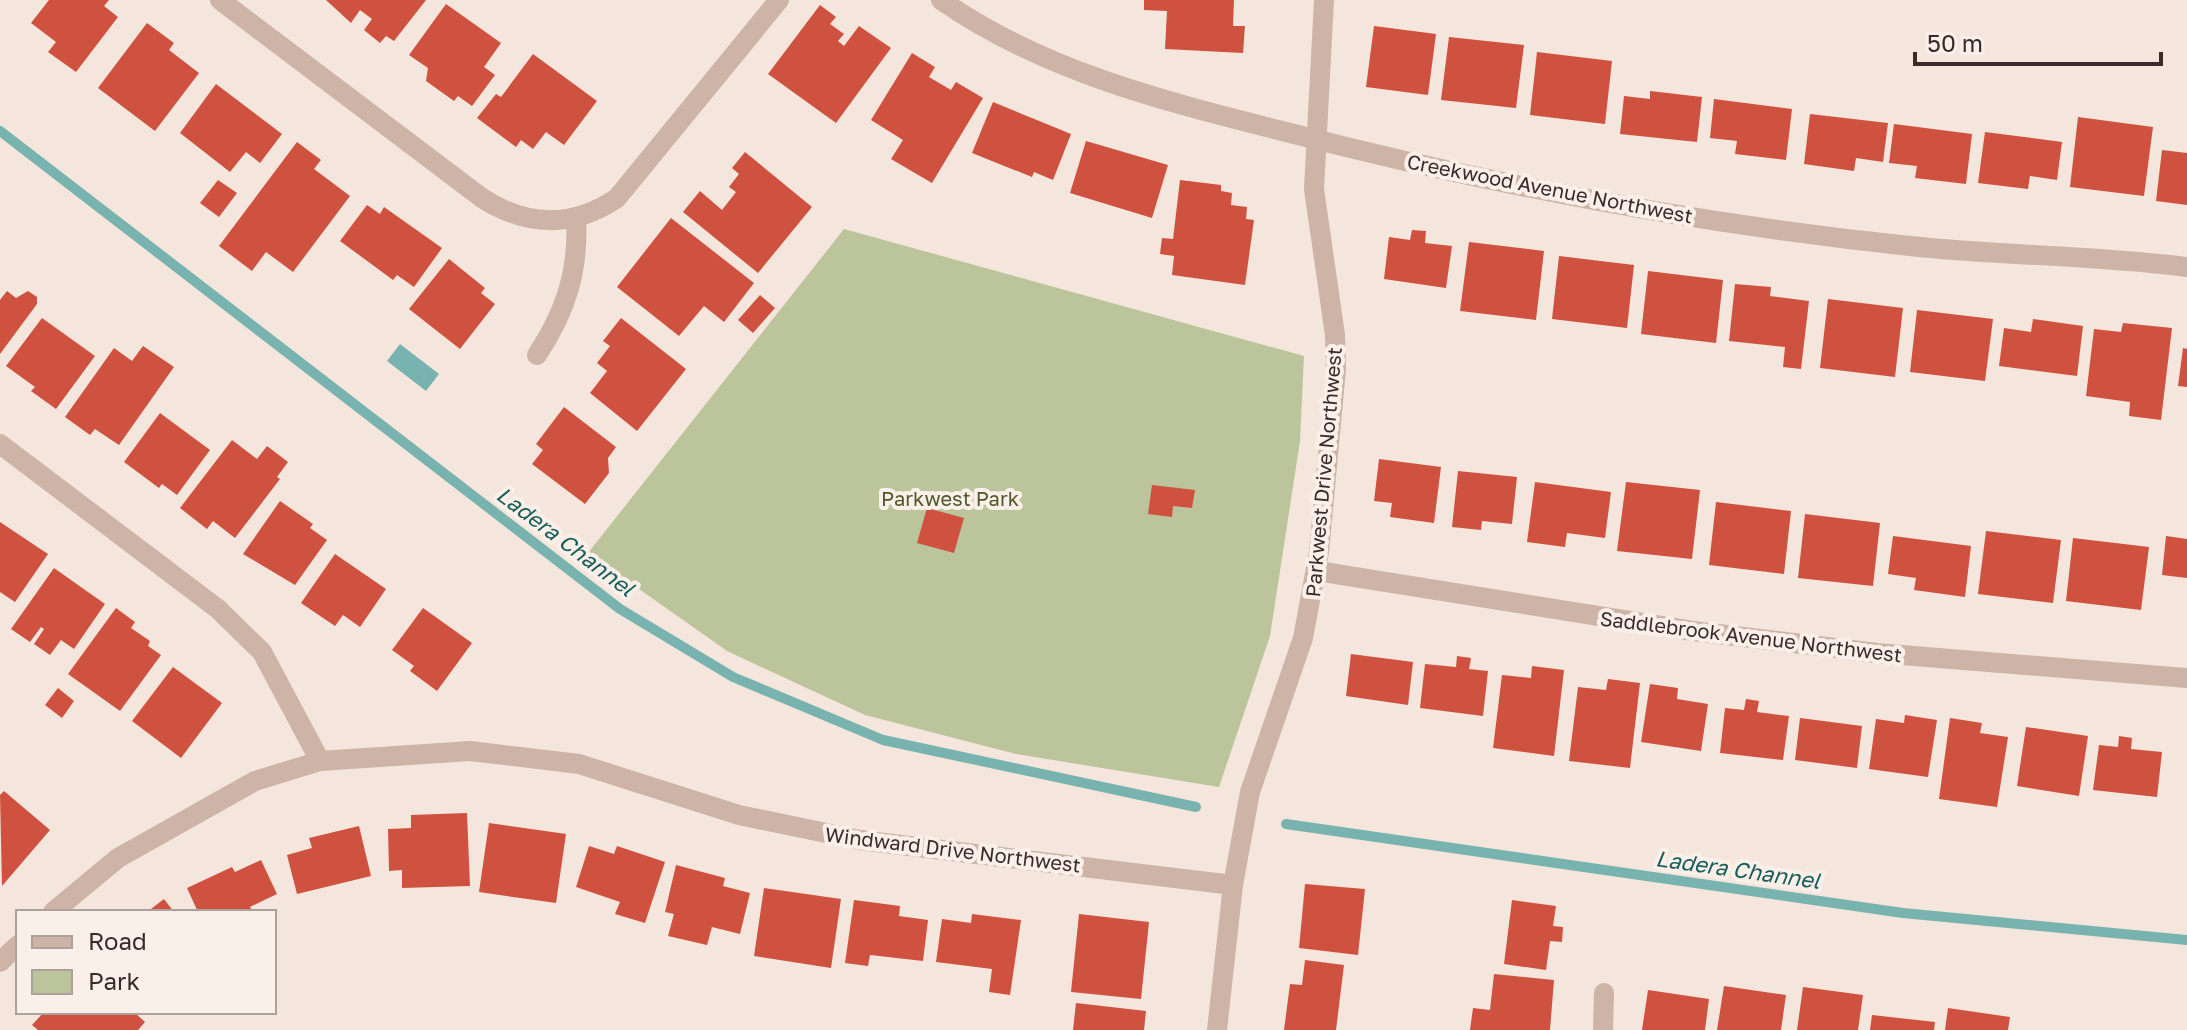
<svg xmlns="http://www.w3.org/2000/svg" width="2187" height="1030" viewBox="0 0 2187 1030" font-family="'Golos Text',sans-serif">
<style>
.green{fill:#bbc49a}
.water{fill:#78b3af}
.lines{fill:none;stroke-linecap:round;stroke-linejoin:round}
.stream{stroke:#78b3af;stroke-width:10}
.building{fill:#cf513f}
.minor{stroke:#cdb4a7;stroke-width:20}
.tertiary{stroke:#cdb4a7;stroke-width:20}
.labels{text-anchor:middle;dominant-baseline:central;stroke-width:8;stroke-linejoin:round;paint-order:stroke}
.street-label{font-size:20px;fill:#392b28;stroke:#fbf0e9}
.park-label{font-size:20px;fill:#4d592a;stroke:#fbf0e9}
.water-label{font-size:22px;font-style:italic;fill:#1a5e5a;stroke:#fbf0e9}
</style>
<rect width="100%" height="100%" fill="#f4e6dc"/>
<path class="green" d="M844,229L1304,356L1300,441L1270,636L1219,787L1016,754L865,715L727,651L588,553Z"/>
<path class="water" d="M400,344L439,374L426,391L387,361Z"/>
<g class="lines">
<path class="stream" d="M0,131L620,609L733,677L883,740L1196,807
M1286,824L1903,913L2187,940"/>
</g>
<path class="building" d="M49,0H109L104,6L118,17L76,72L48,52L56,42L31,23Z
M326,0H426L394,41L386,36L380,43L364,30L372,19L360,10L351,23Z
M1144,0H1234L1233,26H1245L1243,53L1165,49L1167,11L1144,10Z
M446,4L501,43L484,67L495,75L472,106L458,96L454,101L426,81L428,68L409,55Z
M820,5L836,17L830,24L844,34L838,41L844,46L859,26L891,48L836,123L768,74Z
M147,23L174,43L169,50L199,73L155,131L98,88Z
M1374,26L1436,34L1428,95L1366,87Z
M1449,37L1524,45L1516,108L1441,100Z
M1537,52L1612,61L1605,124L1530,115Z
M912,53L935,67L929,77L951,90L956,82L983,98L932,183L891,159L903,140L871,120Z
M533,54L597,101L564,145L546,132L533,149L521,140L516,147L477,118L496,94L501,97Z
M216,84L282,134L260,163L246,152L230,172L180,133Z
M1650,91L1702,97L1697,142L1620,134L1624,96L1650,99Z
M1714,99L1792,109L1786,160L1735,154L1737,141L1710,138Z
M993,102L1071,134L1053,180L1034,172L1032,177L972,153Z
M1810,114L1888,123L1883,162L1856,158L1854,171L1804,164Z
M2078,117L2153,127L2144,196L2070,187Z
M1894,124L1972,134L1966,184L1915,178L1917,166L1889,163Z
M1985,132L2062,142L2057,180L2030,176L2028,189L1978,183Z
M1086,141L1168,165L1152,218L1070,193Z
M297,142L321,160L314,169L350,196L293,272L266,252L252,271L219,246Z
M2162,150L2187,153V205L2156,201Z
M745,152L812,207L758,273L683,212L700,191L722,210L736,192L729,187L739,174L732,168Z
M218,180L237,193L219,217L200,203Z
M1180,180L1221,185V191L1232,193L1231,205L1247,207L1246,219L1254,220L1245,285L1172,275L1174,256L1160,254L1162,238L1173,239Z
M367,205L380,214L384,207L442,248L414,287L397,275L393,280L340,241Z
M671,218L754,283L724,322L704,306L679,336L617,287Z
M1412,230L1426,231L1425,243L1452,246L1446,288L1384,279L1389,237L1410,240Z
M1469,242L1544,251L1536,320L1460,311Z
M1559,256L1634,265L1627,328L1552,319Z
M449,259L485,288L481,293L495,304L460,349L409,309Z
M1648,271L1723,280L1716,343L1641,334Z
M1735,284L1771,287L1770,296L1809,301L1801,369L1783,367L1785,347L1729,341Z
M7,291L16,298L28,291L37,297V304L0,354V300Z
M760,295L775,308L753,333L738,320Z
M1828,299L1903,308L1895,377L1820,368Z
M1917,310L1993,319L1985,381L1910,372Z
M42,318L95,356L56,409L31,391L35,387L6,366Z
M621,318L686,369L637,431L590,393L607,371L597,363L610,346L603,341Z
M2033,319L2083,326L2077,376L1999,366L2004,328L2031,332Z
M2123,323L2172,328L2161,420L2129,416L2130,402L2086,396L2094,329L2121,332Z
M143,346L174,367L119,445L95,429L90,435L65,417L114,348L132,361Z
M2183,348L2187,349V387L2178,386Z
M564,407L616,447L608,458L609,473L585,504L532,464L543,450L536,444Z
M160,413L210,450L177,495L162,484L159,488L124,462Z
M232,440L257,459L267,446L288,462L277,477L280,479L235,538L213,521L207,529L180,508Z
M1379,459L1441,467L1434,523L1390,517L1392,503L1374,501Z
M1458,471L1517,477L1512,524L1482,521L1481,530L1452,527Z
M1535,482L1611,492L1605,538L1567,533L1565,547L1527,542Z
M1626,482L1700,490L1692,559L1617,551Z
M1152,485L1195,490L1192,508L1173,506L1172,517L1148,514Z
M280,501L313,524L310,528L327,540L295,585L243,554Z
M1716,502L1791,511L1784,574L1709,565Z
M927,508L964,518L954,553L917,543Z
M1805,514L1880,523L1873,586L1798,578Z
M0,522L48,554L15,602L0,592Z
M1986,531L2061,540L2053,603L1978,594Z
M1893,536L1971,546L1965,597L1914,590L1916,578L1888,574Z
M2166,536L2187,539V578L2162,575Z
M2073,538L2149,547L2141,610L2066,601Z
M335,554L386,589L360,627L343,615L335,626L301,603Z
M54,568L105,604L74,649L61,640L50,655L34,644L44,629L41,627L30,642L11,629Z
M116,608L135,622L131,628L150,641L148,646L161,655L120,711L68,674Z
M423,608L472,643L437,691L410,671L414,666L392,650Z
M1351,654L1413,662L1408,705L1346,696Z
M1457,656L1471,658L1469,669L1488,671L1483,716L1420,708L1425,664L1456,667Z
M1532,666L1564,670L1554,756L1493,748L1502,675L1531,678Z
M173,667L222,703L181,758L132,721Z
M1608,679L1640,683L1630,768L1569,761L1578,687L1606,690Z
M1650,684L1678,688L1677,699L1708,704L1701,751L1641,742Z
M58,688L74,701L62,718L45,705Z
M1746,699L1759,701L1757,712L1789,716L1783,760L1720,753L1725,708L1744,710Z
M1905,715L1937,720L1928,777L1869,769L1876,719L1904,723Z
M1800,718L1862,726L1857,768L1795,760Z
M1950,718L1982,723L1980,733L2008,737L1997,807L1939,799Z
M2026,727L2088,736L2079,796L2017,786Z
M2119,736L2132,738L2131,749L2162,752L2157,797L2093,790L2099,745L2118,747Z
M4,791L50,830L2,886L0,795Z
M467,813L470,886L402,888V870L389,871L388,829L411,828V815Z
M489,823L566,834L556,903L479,892Z
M359,826L371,876L297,894L287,855L312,848L309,838Z
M589,846L614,854L617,846L665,862L645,923L615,914L620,902L576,887Z
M261,860L277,894L250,907L253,912H198L187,888L232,867L235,872Z
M676,865L725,878L723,886L750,893L740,934L712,927L707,945L668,936L674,914L665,912Z
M1305,884L1365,889L1358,955L1299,948Z
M764,888L841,899L831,968L754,956Z
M164,899L174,912H147Z
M854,900L900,906L899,916L928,920L923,961L870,955L868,966L845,963Z
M1512,900L1556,906L1553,926L1563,927L1562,942L1550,941L1546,970L1504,964Z
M972,914L1021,920L1010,995L989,992L992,969L936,962L942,919L971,923Z
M1079,914L1149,922L1141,999L1071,992Z
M1305,960L1344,965L1336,1030H1284L1290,984L1302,985Z
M1494,974L1554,980L1550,1030H1470L1473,1008L1490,1010Z
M1724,986L1786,995L1781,1030H1717Z
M1803,987L1863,995L1858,1030H1797Z
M1648,990L1709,999L1705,1030H1642Z
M1076,1003L1146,1011L1144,1030H1073Z
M1948,1008L2010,1017L2008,1030H1945Z
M44,1012H134L145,1022L138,1030H38L32,1025Z
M1872,1015L1935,1022L1934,1030H1870Z"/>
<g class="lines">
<path class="minor" d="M220,0L482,198C527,227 573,228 617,198L779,0
M941,0C1043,71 1163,101 1282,131C1488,184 1698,224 1910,246C2002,256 2095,255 2187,267
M537,355C566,311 579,271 576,218
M0,444L218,609L262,652L320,761
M1317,571L1693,631L1877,653L2187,678
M53,912L118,858L255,781L320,761L470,751L579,764L739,815L860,840L1233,885
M0,962L18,945
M1603,1030L1604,993"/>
<path class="tertiary" d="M1217,1030L1233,885L1250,792L1303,638L1319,552L1336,369L1335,335L1314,189L1324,0"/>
</g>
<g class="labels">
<g class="street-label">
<text transform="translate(1550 188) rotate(11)">Creekwood Avenue Northwest</text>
<text transform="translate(1323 472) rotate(-85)">Parkwest Drive Northwest</text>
<text transform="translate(1751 636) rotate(7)">Saddlebrook Avenue Northwest</text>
<text transform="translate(953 849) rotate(7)">Windward Drive Northwest</text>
</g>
<g class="park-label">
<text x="950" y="498">Parkwest Park</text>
</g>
<g class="water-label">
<text transform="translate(566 541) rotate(37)">Ladera Channel</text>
<text transform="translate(1738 869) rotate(8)">Ladera Channel</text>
</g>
</g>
<rect x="16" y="910" width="260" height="104" fill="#fbf0e9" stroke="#ada19c" stroke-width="2"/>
<rect x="32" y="936" width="40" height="12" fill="#cdb4a7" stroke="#ada19c" stroke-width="2"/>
<text x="88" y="950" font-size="24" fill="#392b28">Road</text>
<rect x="32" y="970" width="40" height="24" fill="#bbc49a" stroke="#ada19c" stroke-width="2"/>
<text x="88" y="990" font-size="24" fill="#392b28">Park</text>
<path d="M1915 52v12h246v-12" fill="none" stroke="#392b28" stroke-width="4"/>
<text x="1927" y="52" font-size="24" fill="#392b28" stroke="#fbf0e9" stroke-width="6" paint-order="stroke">50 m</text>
</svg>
